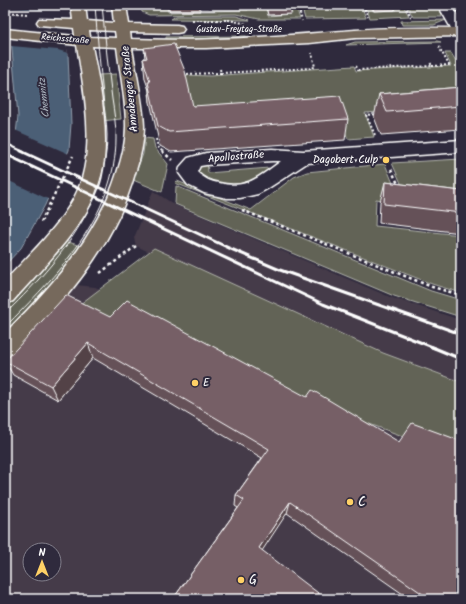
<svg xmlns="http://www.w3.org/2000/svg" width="466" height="604" font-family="Kalam,sans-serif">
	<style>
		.built { fill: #443a49; fill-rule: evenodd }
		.green { fill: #626456; stroke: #b0b2aa }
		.water { fill: #4b5f76; stroke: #939fad }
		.pier { fill: #2f2a3d }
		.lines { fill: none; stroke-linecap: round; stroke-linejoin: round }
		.minor-casing { stroke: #fff; stroke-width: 3 }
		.major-casing { stroke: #fff; stroke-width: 3 }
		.path-far1 { stroke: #fff; stroke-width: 2; stroke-dasharray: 2 2; stroke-linecap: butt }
		.path { stroke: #fff; stroke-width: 2.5; stroke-dasharray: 3 3; stroke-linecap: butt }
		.minor { fill: #2f2a3d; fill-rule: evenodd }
		.major { fill: #76695c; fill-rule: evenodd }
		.tram { stroke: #fff; stroke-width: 1 }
		.rail-far2 { stroke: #fff; stroke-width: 2 }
		.rail-far1 { stroke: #fff; stroke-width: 3 }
		.rail { stroke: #fff; stroke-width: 3.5 }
		.wall { fill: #655158; stroke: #fff }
		.shaded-wall { fill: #534247; stroke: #fff }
		.building { fill: #765e66; stroke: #fff }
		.poi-dot { fill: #ffd166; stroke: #2f2a3d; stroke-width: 1.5 }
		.labels { text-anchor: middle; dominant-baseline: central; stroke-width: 4; stroke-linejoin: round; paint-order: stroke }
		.far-street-label { font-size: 9px; fill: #fff; stroke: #2f2a3d }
		.far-water-label { font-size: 10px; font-style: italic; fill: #aeb7c1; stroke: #2f2a3d }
		.street-label { font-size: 11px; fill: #fff; stroke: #2f2a3d }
		.poi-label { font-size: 11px; fill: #fff; stroke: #2f2a3d; text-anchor: end }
		.near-poi-label { font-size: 13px; fill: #fff; stroke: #2f2a3d; text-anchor: start }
	</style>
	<rect width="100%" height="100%" fill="#2f2a3d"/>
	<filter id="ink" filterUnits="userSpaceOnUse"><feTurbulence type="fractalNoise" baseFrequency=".025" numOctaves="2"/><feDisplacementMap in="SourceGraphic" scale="8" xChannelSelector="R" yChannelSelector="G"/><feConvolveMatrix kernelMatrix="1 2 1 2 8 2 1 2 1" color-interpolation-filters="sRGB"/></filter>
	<g filter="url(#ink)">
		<!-- built -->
		<g class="built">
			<path d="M 153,191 L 175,205 L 390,297 L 461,320 L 461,386 L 379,355 L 136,246 L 134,238 Z"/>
			<path d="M 67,284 L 95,287 L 461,429 L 461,599 L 5,599 L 5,348 ZM 30,550 L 54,550 L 54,574 L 30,574 Z"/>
		</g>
		<!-- green -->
		<g class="green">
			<path d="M 141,5 L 155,5 L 155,9 L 167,8 L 168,12 L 248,10 L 247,5 L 265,5 L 268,16 L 292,14 L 289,5 L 295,5 L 300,19 L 259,19 L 236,14 L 149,15 L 142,12 Z"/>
			<path d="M 301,5 L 361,5 L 366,18 L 305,19 Z"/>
			<path d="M 365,5 L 370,5 L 373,11 L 396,10 L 393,5 L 403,5 L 409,16 L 370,18 Z"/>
			<path d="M 407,5 L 436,5 L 442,14 L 442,17 L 413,17 Z"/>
			<path d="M 176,16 L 236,16 L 250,20 L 171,19 Z"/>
			<path d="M 446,20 L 434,25 L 402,25 L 401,21 Z"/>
			<path d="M 246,36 L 248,37 L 166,40 L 166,37 Z"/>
			<path d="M 437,41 L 441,42 L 346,45 L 355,42 Z"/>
			<path d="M 445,53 L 451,53 L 461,69 L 461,106 L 365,113 L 374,137 L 348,139 L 339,116 L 194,126 L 188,98 L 150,102 L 148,86 L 182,81 L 184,75 L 210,76 L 354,66 L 356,71 L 451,66 Z"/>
			<path d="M 116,74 L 121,119 L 101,121 L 99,75 Z"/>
			<path d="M 145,138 L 153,139 L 155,148 L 168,164 L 162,192 L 133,180 L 143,154 Z"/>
			<path d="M 207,159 L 208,173 L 269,168 L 268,172 L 250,189 L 199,181 L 195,167 Z"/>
			<path d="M 461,159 L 461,198 L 404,190 L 392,163 Z"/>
			<path d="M 385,164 L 397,193 L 396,202 L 376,199 L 375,226 L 461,235 L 461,293 L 432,284 L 175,183 L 177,181 L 251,210 L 294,177 L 307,172 Z"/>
			<path d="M 176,186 L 431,291 L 461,300 L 461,317 L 394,296 L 175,204 Z"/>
			<path d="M 62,240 L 84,247 L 60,277 L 5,335 L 5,306 Z"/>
			<path d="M 154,248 L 383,353 L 461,382 L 461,457 L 114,332 L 71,311 Z"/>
		</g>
		<!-- water -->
		<path class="water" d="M 8,5 L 56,5 L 68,55 L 71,124 L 69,150 L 45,205 L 21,248 L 5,265 L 5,170 L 16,134 L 18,116 Z"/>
		<!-- pier -->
		<g class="pier">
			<path d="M 6,7 L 44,10 L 59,8 L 68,53 L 58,50 L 11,46 Z"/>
			<path d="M 15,130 L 69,154 L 50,200 L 5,179 L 5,166 Z"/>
		</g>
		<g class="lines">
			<!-- minor casing -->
			<g class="minor-casing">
				<g id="minor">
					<path d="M 438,5 L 452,5 L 461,21 L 461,36 L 455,35 Z"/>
					<path d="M 461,140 L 461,152 L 307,163 L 267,189 L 258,194 L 240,198 L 227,198 L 204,193 L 188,185 L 179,173 L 180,167 L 188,158 L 206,153 L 272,149 L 303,151 ZM 272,161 L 281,161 C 260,176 247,190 219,183 C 211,182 203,178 197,172 L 200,166 L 206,165 Z"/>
				</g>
			</g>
			<!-- major casing -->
			<g class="major-casing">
				<path id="major" d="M 71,5 L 85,5 L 87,21 L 114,23 L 112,5 L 126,5 L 129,24 L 177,25 L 182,26 L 184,29 L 182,32 L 177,33 L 130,32 L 131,39 C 206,42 280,36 355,30 C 390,27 426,28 461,28 L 461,36 L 356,38 L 309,43 L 206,48 L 132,48 C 136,72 143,102 144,126 C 144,141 140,159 135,173 C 115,246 64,302 13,355 L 5,358 L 5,333 C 52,286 97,237 117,173 C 122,158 126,141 126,126 C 126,100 120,73 117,47 L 92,46 C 100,88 111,135 101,178 C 91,221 41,269 13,301 L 5,304 L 5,281 C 29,255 57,229 74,198 C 98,153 84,93 77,45 L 5,37 L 5,29 L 75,36 L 74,28 L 39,25 L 37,22 L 39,19 L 73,20 ZM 89,30 L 115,31 L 116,38 L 90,37 Z"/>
			</g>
			<!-- path-far1 -->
			<g class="path-far1">
				<path d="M 298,5 L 302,21"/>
				<path d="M 363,5 L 368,17"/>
				<path d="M 405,5 L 411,17"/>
				<path d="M 5,12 L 28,14"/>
				<path d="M 192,20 L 229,20 L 247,24"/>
				<path d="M 356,66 L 358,70 L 432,66 L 430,62"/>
				<path d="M 432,66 L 449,65 L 439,47"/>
				<path d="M 220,69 L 221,73 L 311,68 L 315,67 L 312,53"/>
				<path d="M 183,74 L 221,73"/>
				<path d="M 375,135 L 366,115 L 377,114"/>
				<path d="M 156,139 L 158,147 L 163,152"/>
			</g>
			<!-- path -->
			<g class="path">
				<path d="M 162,151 L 172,160"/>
				<path d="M 391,169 L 399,186"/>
				<path d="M 242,210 L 432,287 L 461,295"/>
				<path d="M 41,222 L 73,156"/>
				<path d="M 100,273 L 136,246"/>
			</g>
			<!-- minor -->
			<use href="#minor" class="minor"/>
			<!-- major -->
			<use href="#major" class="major"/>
			<!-- tram -->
			<g class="tram">
				<path d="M 5,314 C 54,266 107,208 107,135 C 107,122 104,109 103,96 C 100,66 97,35 95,5"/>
				<path d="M 5,327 C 56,276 116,216 116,138 C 116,125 114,112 112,99 C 108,68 105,36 102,5"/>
			</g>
			<!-- rail-far2 -->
			<path class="rail-far2" d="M 5,143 L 24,152"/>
			<!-- rail-far1 -->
			<g class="rail-far1">
				<path d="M 21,151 L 231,249 L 280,270 L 461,334"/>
				<path d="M 5,154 L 323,304 L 435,348"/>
			</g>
			<!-- rail -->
			<path class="rail" d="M 432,347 L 461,359"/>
		</g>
		<!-- wall -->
		<g class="wall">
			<path d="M 159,5 L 209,5 L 209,7 L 200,7 L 200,11 L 169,11 L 169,8 L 160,8 Z"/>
			<path d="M 266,5 L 291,5 L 291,14 L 268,15 Z"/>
			<path d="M 371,5 L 396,5 L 395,10 L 374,11 Z"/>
			<path d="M 144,48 L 193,106 L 348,119 L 345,140 L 171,152 L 160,146 L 150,102 L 149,90 L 145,79 L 143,59 L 145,59 Z"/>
			<path d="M 461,87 L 461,129 L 381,135 L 374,117 L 379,94 Z"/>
			<path d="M 385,182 L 461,191 L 461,233 L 379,223 L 380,202 Z"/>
			<path d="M 110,317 L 461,599 L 410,599 L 287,513 L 173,599 L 238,508 L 235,506 L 236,495 L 262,458 L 93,358 L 58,400 L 13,375 L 5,361 Z"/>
		</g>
		<!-- shaded-wall -->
		<g class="shaded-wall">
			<path d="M 88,343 L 93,358 L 58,400 L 51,386 Z"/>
			<path d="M 290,502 L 287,513 L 258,557 L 259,548 Z"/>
		</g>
		<!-- building -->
		<g class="building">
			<path d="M 174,44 L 185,71 L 193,106 L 340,96 L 348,119 L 169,132 L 158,126 L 148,82 L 150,82 L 143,59 L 147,58 L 144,48 Z"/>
			<path d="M 461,87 L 461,106 L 387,112 L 379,94 Z"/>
			<path d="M 385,182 L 461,191 L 461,213 L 384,204 Z"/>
			<path d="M 66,295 L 110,317 L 127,300 L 307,397 L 312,390 L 399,442 L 412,423 L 461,441 L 461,599 L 430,599 L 290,502 L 259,548 L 326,599 L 173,599 L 244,500 L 236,495 L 269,449 L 88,343 L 51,386 L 5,361 Z"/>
		</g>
	</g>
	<!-- markers -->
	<g class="poi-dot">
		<circle cx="386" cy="160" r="4"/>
		<circle cx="195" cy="383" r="4"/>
		<circle cx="350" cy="502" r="4"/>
		<circle cx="241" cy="580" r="4"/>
	</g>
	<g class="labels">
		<!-- far-street labels -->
		<g class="far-street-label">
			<text x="239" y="29">Gustav-Freytag-Straße</text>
			<text transform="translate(65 39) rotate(5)">Reichsstraße</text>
		</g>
		<!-- far-water labels -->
		<g class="far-water-label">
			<text transform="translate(44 98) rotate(-96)">Chemnitz</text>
		</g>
		<!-- street labels -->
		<g class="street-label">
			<text transform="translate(130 89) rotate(-96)">Annaberger Straße</text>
			<text transform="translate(236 157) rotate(-5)">Apollostraße</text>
		</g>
		<!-- poi labels -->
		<g class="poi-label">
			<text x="378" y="160">Dagobert Culp</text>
			<text x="203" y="383" text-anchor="start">E</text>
		</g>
		<!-- near-poi labels -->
		<g class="near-poi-label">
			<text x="358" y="502">C</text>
			<text x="249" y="580">G</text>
		</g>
	</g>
	<!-- margin -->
	<rect width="466" height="604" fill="none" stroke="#2f2a3d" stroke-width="20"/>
	<rect x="10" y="10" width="446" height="584" fill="none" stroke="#fff" stroke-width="1.5" filter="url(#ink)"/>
	<!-- north arrow -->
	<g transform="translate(42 562)"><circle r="19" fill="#2f2a3d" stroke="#827f8b"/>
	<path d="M0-3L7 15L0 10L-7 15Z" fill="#ffd166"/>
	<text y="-6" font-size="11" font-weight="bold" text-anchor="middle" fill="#ffffff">N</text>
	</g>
</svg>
